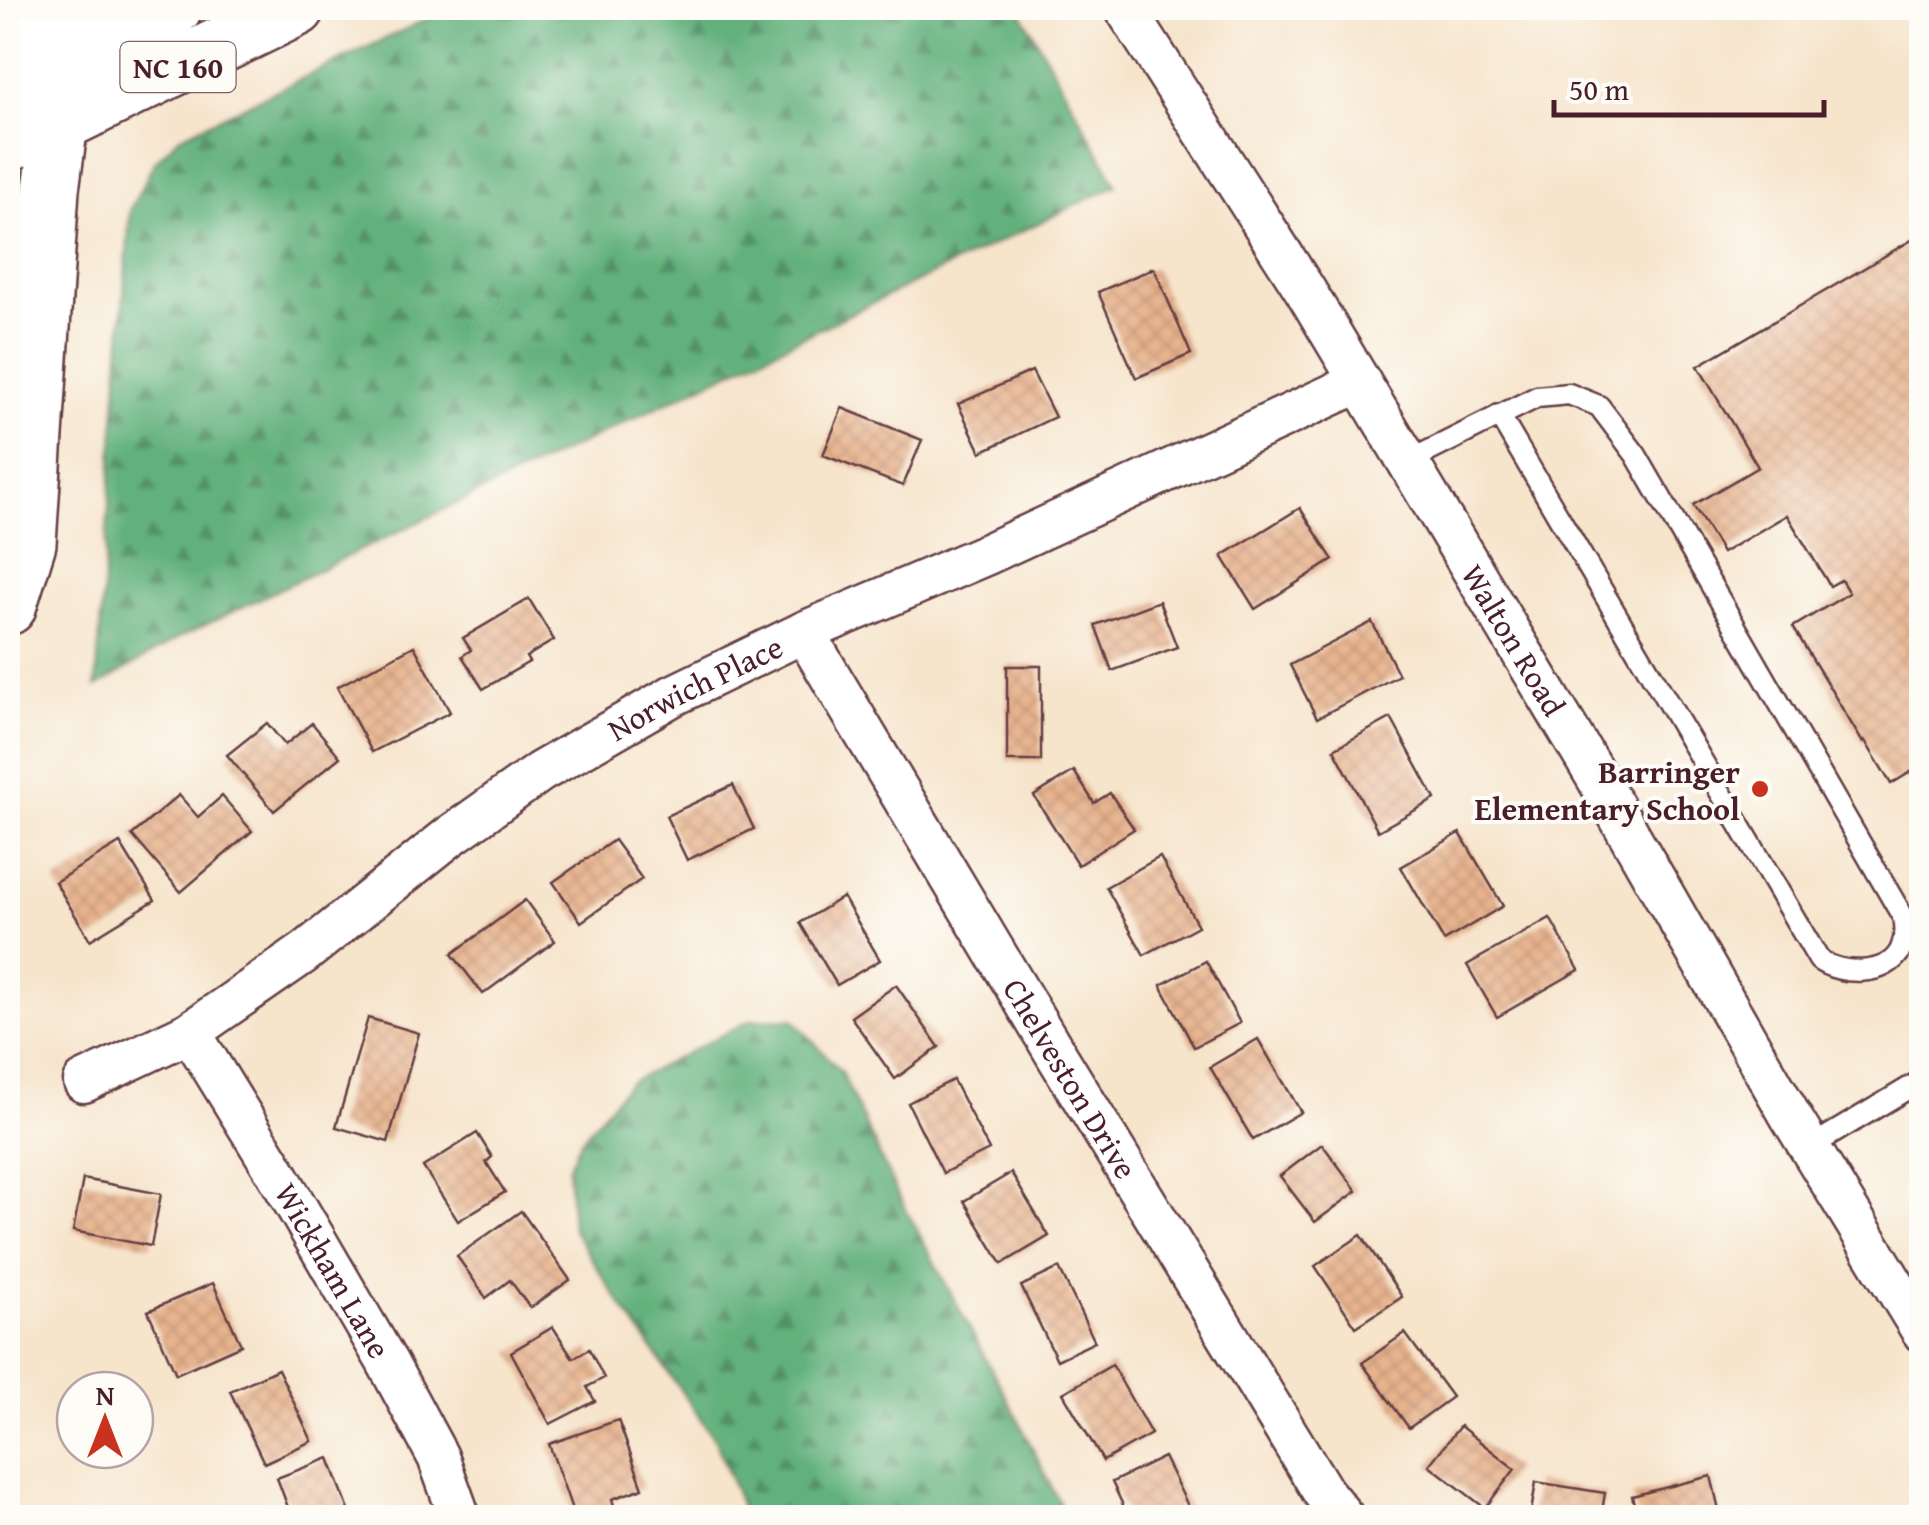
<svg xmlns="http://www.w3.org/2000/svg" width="1929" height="1525" font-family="'Gentium Book Plus',serif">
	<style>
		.forest { fill: url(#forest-firs); stroke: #566854; stroke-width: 2.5 }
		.building { fill: url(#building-cross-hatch) }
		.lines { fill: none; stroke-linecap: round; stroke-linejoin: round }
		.service-casing { stroke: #643d43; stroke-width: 25 }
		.minor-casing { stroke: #643d43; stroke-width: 45 }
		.tertiary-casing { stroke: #643d43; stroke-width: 55 }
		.secondary-casing { stroke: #643d43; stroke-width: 60 }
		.primary-casing { stroke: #643d43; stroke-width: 60 }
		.service { stroke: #fff; stroke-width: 20 }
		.minor { stroke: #fff; stroke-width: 40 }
		.tertiary { stroke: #fff; stroke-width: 50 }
		.secondary { stroke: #fff; stroke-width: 55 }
		.primary { stroke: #fff; stroke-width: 55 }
		.poi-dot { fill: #c8321e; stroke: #fdfcf7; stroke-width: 4 }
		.labels { text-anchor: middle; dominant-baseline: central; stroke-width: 8; stroke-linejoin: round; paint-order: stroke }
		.shield { fill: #fdfcf7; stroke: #806168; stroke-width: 2.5 }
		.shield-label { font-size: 30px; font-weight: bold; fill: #4a1f2b }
		.street-label { font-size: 32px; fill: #4a1f2b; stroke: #fdfcf7 }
		.poi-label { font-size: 32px; font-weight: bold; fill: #4a1f2b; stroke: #fdfcf7; text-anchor: end }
	</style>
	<defs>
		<pattern id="forest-firs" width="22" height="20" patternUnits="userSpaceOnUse" patternTransform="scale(2.5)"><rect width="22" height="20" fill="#62b17c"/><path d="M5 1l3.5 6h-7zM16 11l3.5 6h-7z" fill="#538f66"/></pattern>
		<pattern id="building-cross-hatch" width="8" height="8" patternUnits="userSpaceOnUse" patternTransform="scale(2.5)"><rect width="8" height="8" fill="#e8b48e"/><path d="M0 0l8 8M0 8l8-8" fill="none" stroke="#c89a7b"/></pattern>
	</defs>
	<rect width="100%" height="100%" fill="#fdfcf7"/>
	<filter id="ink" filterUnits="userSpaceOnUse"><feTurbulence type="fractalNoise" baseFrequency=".01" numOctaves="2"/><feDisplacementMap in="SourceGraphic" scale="20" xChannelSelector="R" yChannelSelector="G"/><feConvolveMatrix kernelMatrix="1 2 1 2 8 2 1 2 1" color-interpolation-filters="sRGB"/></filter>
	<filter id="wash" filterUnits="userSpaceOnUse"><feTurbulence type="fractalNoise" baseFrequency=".0048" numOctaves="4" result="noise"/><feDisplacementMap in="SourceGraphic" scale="40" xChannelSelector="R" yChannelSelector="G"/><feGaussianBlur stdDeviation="2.25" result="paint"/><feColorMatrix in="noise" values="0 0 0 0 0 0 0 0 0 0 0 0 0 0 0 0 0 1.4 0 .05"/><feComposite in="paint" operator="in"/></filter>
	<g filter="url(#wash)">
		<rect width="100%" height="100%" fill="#f6e4cb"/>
		<!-- forest -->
		<g class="forest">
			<path d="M 450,8 L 1019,8 L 1117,185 L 178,638 L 96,687 L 130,210 L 154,163 L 179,137 Z"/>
			<path d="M 793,1019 L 841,1072 L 896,1191 L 1018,1419 L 1066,1517 L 745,1517 L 716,1441 L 610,1288 L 572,1228 L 568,1168 L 580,1141 L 629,1083 L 751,1020 Z"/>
		</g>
		<g id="blocks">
			<!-- building -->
			<g class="building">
				<path d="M 1922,234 L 1922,765 L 1891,784 L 1865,741 L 1863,743 L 1793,627 L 1849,593 L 1841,580 L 1830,586 L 1787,515 L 1722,553 L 1693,505 L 1758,467 L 1698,366 Z"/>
				<path d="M 1154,268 L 1191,354 L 1136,378 L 1098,292 Z"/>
				<path d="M 1032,371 L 1055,417 L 981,452 L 958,404 Z"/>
				<path d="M 842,408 L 922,440 L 903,486 L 823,455 Z"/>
				<path d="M 1300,508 L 1333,560 L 1255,609 L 1222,556 Z"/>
				<path d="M 529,599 L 554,640 L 526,657 L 529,662 L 483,689 L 462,656 L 471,650 L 463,638 Z"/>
				<path d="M 1159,601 L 1177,647 L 1112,671 L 1095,625 Z"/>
				<path d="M 1372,622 L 1399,675 L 1317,718 L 1290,665 Z"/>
				<path d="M 414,646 L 450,712 L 372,752 L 337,687 Z"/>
				<rect x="1007" y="666" width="34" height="95"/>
				<path d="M 1391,718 L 1435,799 L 1378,831 L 1334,749 Z"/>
				<path d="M 267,723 L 285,745 L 312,723 L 340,757 L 274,811 L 227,755 Z"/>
				<path d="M 1074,771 L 1094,803 L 1110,793 L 1134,829 L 1078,865 L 1034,796 Z"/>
				<path d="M 733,785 L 754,829 L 687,860 L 666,816 Z"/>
				<path d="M 179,795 L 198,817 L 222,796 L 252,831 L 181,892 L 132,835 Z"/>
				<path d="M 1460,833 L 1503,906 L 1444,941 L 1401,867 Z"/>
				<path d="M 614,840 L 642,879 L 581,922 L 553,882 Z"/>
				<path d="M 120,843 L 155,900 L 90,940 L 55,882 Z"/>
				<path d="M 1160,857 L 1198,926 L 1144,955 L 1106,887 Z"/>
				<path d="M 843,897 L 880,960 L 837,985 L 800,923 Z"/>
				<path d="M 525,900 L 555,941 L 483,994 L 452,954 Z"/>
				<path d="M 1550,918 L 1579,970 L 1497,1017 L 1467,965 Z"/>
				<path d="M 1206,961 L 1240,1023 L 1194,1047 L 1161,985 Z"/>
				<path d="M 896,985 L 939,1047 L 895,1079 L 851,1017 Z"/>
				<path d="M 368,1018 L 419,1033 L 388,1142 L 336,1127 Z"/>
				<path d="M 1258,1039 L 1301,1112 L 1253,1140 L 1210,1067 Z"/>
				<path d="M 953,1080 L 989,1150 L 943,1173 L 908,1103 Z"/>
				<path d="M 477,1133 L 492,1157 L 486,1162 L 505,1192 L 458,1221 L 423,1167 Z"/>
				<path d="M 1322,1144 L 1357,1191 L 1315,1222 L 1280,1176 Z"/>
				<path d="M 1011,1173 L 1049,1236 L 1002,1264 L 964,1201 Z"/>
				<path d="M 83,1179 L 161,1194 L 151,1246 L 73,1231 Z"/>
				<path d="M 521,1211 L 570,1280 L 530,1308 L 510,1280 L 486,1298 L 457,1256 Z"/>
				<path d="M 1361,1235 L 1402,1297 L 1356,1327 L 1315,1266 Z"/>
				<path d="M 1059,1268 L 1095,1342 L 1057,1360 L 1021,1286 Z"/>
				<path d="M 213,1283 L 241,1345 L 176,1374 L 148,1311 Z"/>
				<path d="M 553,1327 L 573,1358 L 589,1349 L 604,1378 L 587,1387 L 595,1401 L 550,1424 L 511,1352 Z"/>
				<path d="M 1405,1333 L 1452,1397 L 1409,1428 L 1362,1363 Z"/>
				<path d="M 1112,1365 L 1151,1434 L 1103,1461 L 1063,1393 Z"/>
				<path d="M 278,1369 L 312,1441 L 264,1463 L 230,1391 Z"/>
				<path d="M 618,1420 L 643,1488 L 612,1499 L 617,1515 L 575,1518 L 549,1444 Z"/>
				<path d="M 1460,1426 L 1515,1469 L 1485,1508 L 1429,1465 Z"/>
				<path d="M 1164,1457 L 1194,1518 L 1129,1518 L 1112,1482 Z"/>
				<path d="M 329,1458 L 352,1518 L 292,1518 L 277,1478 Z"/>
				<path d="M 1711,1476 L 1721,1518 L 1638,1518 L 1632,1496 Z"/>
				<path d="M 1536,1482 L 1605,1493 L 1601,1518 L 1530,1518 Z"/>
			</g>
		</g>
	</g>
	<g filter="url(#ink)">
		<use href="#blocks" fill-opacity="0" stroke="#643d43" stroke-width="2.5"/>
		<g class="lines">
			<!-- service casing -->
			<g class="service-casing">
				<g id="service">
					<path d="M 1407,462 L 1537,397 L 1569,394 L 1599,406 L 1636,455 L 1903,917 C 1905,927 1905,940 1901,949 C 1888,977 1840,975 1819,960 L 1499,415"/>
					<path d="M 1810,1147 L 1922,1080"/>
				</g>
			</g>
			<!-- minor casing -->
			<g class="minor-casing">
				<g id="minor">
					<path id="s1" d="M 1125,8 L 1305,290 L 1597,778 L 1791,1117 L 1922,1331"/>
					<path id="s2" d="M 804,632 L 1057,1056 L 1323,1492 L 1344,1518"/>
					<path id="s3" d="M 190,1032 L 275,1170 L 387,1362 L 438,1457 L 460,1518"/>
					<path id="s4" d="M 84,1082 L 190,1032 L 304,953 L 449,837 L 540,772 L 672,696 L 804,632 L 987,554 L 1360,382"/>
				</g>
			</g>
			<!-- tertiary casing -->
			<g class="tertiary-casing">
				<g id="tertiary">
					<path d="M 70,58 L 77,8"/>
					<path d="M 23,81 L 32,8"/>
				</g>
			</g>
			<!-- secondary casing -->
			<g class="secondary-casing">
				<path id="secondary" d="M 8,607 L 28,543 L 51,189 L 66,80"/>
			</g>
			<!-- primary casing -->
			<g class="primary-casing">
				<g id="primary">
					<path d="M 8,88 L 174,8"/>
					<path d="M 8,143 L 59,124 L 297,8"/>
				</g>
			</g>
			<!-- service -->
			<use href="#service" class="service"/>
			<!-- minor -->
			<use href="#minor" class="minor"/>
			<!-- tertiary -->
			<use href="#tertiary" class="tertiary"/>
			<!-- secondary -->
			<use href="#secondary" class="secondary"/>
			<!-- primary -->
			<use href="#primary" class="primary"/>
		</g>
	</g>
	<!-- markers -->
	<circle class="poi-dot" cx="1760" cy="789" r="10"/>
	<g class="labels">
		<!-- shield labels -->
		<rect class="shield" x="120.5" y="42" width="115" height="50" rx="8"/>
		<g class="shield-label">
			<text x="178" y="67">NC 160</text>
		</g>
		<!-- street labels -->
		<g class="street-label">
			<text stroke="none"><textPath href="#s1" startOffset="742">Walton Road</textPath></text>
			<text stroke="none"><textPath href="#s4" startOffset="730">Norwich Place</textPath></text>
			<text stroke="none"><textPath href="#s2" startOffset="520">Chelveston Drive</textPath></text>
			<text stroke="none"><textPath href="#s3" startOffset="278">Wickham Lane</textPath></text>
		</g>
		<!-- poi labels -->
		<g class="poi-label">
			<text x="1740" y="771">Barringer<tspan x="1740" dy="37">Elementary School</tspan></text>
		</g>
	</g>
	<!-- margin -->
	<rect width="1929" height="1525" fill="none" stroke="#fdfcf7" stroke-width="40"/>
	<!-- north arrow -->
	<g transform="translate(105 1420)"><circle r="48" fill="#fdfcf7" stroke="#b5a4a5" stroke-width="2.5"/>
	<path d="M0-8L18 38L0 25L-18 38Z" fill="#c8321e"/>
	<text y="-15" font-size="28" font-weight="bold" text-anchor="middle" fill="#4a1f2b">N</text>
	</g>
	<!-- scale -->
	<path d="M1554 100v15h270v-15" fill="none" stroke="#4a1f2b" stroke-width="5"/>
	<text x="1569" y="100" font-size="30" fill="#4a1f2b" stroke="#fdfcf7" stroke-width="8" paint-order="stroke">50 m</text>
</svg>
